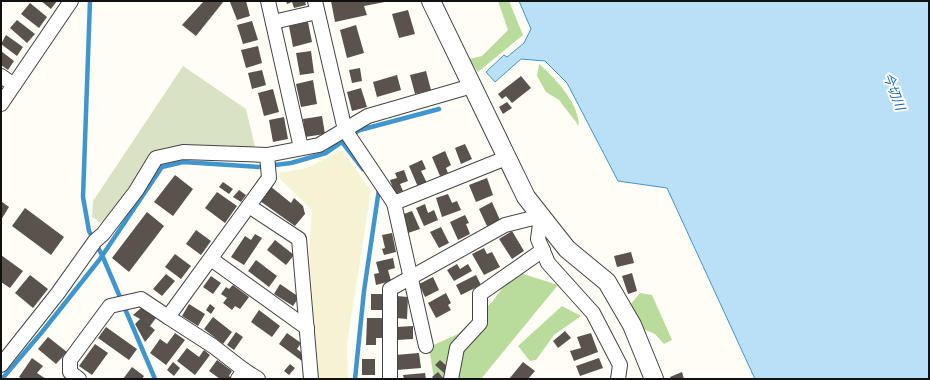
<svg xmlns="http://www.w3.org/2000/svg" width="930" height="380" font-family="Literata,'Noto Sans JP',serif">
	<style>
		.farmland { fill: #f6f3d4 }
		.forest { fill: #b9dc9c }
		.cemetery { fill: #d9e3c4 }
		.water { fill: #b9e0f7; stroke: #3f96cf }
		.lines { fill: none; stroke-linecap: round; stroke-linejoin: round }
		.stream { stroke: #3f96cf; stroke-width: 4.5 }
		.building { fill: #5a524d }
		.minor-casing { stroke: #444; stroke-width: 16 }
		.tertiary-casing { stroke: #444; stroke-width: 20 }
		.minor { stroke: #fff; stroke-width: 14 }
		.tertiary { stroke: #fff; stroke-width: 18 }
		.labels { text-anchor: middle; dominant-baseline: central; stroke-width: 4; stroke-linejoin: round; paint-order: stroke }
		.water-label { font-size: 13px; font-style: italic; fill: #1768a6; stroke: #fff }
	</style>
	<rect width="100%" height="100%" fill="#fffdf5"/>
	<!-- farmland -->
	<path class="farmland" d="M 342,150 L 371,191 L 347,344 L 348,379 L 319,379 L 309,252 L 312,210 L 279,178 L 279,173 L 307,168 Z"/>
	<!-- forest -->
	<g class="forest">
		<path d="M 498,1 L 509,1 L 523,35 L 478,72 L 469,59 L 482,56 L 508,30 Z"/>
		<path d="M 539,64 C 555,78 579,103 579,126 L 559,100 L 546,92 L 537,76 Z"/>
		<path d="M 520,273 L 558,285 L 481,379 L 434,379 L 429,347 L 458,334 L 493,301 L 505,284 Z"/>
		<path d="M 640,293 L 652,295 L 672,340 L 664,344 L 655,334 L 641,328 L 630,305 Z"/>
		<path d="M 562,306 L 581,316 L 554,335 L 536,360 L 530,361 L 518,346 Z"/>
	</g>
	<!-- cemetery -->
	<path class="cemetery" d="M 183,66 L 246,109 L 255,147 L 155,152 L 142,165 L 128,194 L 101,223 L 92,217 L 93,201 Z"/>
	<!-- water -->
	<path class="water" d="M 519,1 L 929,1 L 929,379 L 755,379 L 667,188 L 618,181 L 567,83 L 545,61 L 521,59 L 495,82 L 486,72 L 504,55 L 507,57 L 524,43 L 531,29 Z"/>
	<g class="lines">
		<!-- stream -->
		<g class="stream">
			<path d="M 90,1 L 83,197 L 89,231 L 102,255 L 155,379"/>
			<path d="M 351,135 L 360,130 L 439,109"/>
			<path d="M 2,379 L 42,332 L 100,259 L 162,167 L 183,162 L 258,167 L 291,163 L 326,153 L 342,142 L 363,169"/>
			<path d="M 355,379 L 364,291 L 379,189 L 378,187"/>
		</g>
	</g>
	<!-- building -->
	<g class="building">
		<path d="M 41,1 L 57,1 L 51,9 Z"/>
		<path d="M 204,1 L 224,1 L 196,36 L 182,25 Z"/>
		<path d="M 246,1 L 250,16 L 237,20 L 230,2 Z"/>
		<path d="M 286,1 L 305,1 L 306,5 L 294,8 L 292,2 L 287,4 Z"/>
		<path d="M 331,1 L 385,1 L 385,2 L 364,6 L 367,15 L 335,22 Z"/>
		<path d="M 30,3 L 47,17 L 39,28 L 21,14 Z"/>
		<path d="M 408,10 L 415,34 L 399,38 L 392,14 Z"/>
		<path d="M 17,20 L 35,34 L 27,43 L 10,28 Z"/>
		<path d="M 252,21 L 258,40 L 243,44 L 237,25 Z"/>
		<path d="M 308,22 L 312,42 L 293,47 L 289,26 Z"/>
		<path d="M 356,25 L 364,53 L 347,58 L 340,30 Z"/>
		<path d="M 6,35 L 23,47 L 17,56 L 1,44 Z"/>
		<path d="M 258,46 L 262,63 L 246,68 L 241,50 Z"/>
		<path d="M 1,51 L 14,61 L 8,70 L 1,65 Z"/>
		<path d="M 311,51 L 314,73 L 300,75 L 296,53 Z"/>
		<path d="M 360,68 L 362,81 L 352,83 L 349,70 Z"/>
		<path d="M 262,70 L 266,85 L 252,89 L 248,73 Z"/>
		<path d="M 426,71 L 431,90 L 415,94 L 410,75 Z"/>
		<path d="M 397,75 L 401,90 L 377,97 L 373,82 Z"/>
		<path d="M 521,76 L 531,88 L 512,103 L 506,96 L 502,99 L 498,94 Z"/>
		<path d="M 313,80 L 317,104 L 301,107 L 296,84 Z"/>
		<path d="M 361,88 L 367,107 L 352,111 L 347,92 Z"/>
		<path d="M 273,89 L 279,112 L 264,116 L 258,93 Z"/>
		<path d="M 507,102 L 512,108 L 503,114 L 499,107 Z"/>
		<path d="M 322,116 L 325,134 L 305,137 L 303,119 Z"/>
		<path d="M 284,117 L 288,139 L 273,142 L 269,120 Z"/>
		<path d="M 465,144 L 472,159 L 461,164 L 455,148 Z"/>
		<path d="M 445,151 L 451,165 L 446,168 L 448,173 L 440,176 L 432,157 Z"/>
		<path d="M 422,160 L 426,169 L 421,171 L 427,183 L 418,187 L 409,166 Z"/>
		<path d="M 404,170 L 408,181 L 400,184 L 403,191 L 395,194 L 390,180 L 397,178 L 395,173 Z"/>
		<path d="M 175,175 L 193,189 L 173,216 L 154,202 Z"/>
		<path d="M 487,178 L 493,195 L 476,202 L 469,185 Z"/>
		<path d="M 223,182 L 233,189 L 229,194 L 219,187 Z"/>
		<path d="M 270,186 L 291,203 L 294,198 L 303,206 L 305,214 L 295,226 L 260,201 Z"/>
		<path d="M 239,190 L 246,195 L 241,202 L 233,197 Z"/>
		<path d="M 217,192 L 237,206 L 225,223 L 205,208 Z"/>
		<path d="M 448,194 L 452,203 L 457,201 L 461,210 L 442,217 L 436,198 Z"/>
		<path d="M 1,201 L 9,207 L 1,220 Z"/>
		<path d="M 492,202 L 500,220 L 487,226 L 479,209 Z"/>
		<path d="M 425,204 L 428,213 L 434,210 L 438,220 L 424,226 L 416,208 Z"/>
		<path d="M 25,208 L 64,237 L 51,255 L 12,226 Z"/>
		<path d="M 412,211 L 420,229 L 408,233 L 401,215 Z"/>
		<path d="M 147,212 L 164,226 L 129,272 L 112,258 Z"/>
		<path d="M 465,215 L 469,223 L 466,224 L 470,234 L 458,240 L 450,222 Z"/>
		<path d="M 441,227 L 449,243 L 439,248 L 430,232 Z"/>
		<path d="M 196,230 L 211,241 L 201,255 L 186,244 Z"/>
		<path d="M 512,231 L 524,251 L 512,259 L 499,239 Z"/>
		<path d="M 392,233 L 396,252 L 384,255 L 382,249 L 385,248 L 382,235 Z"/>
		<path d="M 255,234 L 262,238 L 244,265 L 231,257 L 245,236 L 251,240 Z"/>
		<path d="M 275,240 L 294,255 L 286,265 L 267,250 Z"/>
		<path d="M 484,248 L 487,254 L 492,252 L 500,267 L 484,275 L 472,254 Z"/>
		<path d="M 631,252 L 634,263 L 617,267 L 614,256 Z"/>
		<path d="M 175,254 L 191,266 L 181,279 L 165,267 Z"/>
		<path d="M 1,255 L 23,271 L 10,288 L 1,282 Z"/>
		<path d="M 393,258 L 395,268 L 388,270 L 391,281 L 376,285 L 374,274 L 379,273 L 376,262 Z"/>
		<path d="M 256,260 L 277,276 L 269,287 L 248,271 Z"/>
		<path d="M 457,264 L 460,269 L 468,264 L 472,271 L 454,281 L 447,270 Z"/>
		<path d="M 632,273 L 637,291 L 628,294 L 622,276 Z"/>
		<path d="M 166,274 L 175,281 L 162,296 L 153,289 Z"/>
		<path d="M 30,275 L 48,289 L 33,308 L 15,293 Z"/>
		<path d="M 476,275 L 481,285 L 461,295 L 456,285 Z"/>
		<path d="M 211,276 L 221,283 L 213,294 L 203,287 Z"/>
		<path d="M 433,277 L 439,290 L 425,297 L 419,284 Z"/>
		<path d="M 280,284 L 299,297 L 293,306 L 274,294 Z"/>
		<path d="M 233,285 L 249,297 L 240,309 L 235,306 L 232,310 L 223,303 L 227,298 L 221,294 L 226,287 L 229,289 Z"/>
		<path d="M 446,293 L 451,303 L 448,305 L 451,310 L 436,318 L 428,303 Z"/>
		<path d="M 371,294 L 383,294 L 382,310 L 371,310 Z"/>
		<path d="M 397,296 L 408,297 L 407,319 L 396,318 Z"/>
		<path d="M 189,304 L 205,314 L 198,326 L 182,316 Z"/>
		<path d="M 210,304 L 215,308 L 211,314 L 206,310 Z"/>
		<path d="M 141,308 L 156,318 L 150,326 L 155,330 L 145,342 L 135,324 L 140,319 L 133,315 Z"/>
		<path d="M 259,310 L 280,326 L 272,337 L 251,322 Z"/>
		<path d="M 213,317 L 232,332 L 223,344 L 204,329 Z"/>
		<path d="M 367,318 L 383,318 L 382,338 L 376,338 L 376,345 L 366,345 Z"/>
		<path d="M 413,326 L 413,339 L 397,340 L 396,327 Z"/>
		<path d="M 106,327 L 137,349 L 129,360 L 98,338 Z"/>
		<path d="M 565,331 L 571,338 L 558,348 L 553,341 Z"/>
		<path d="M 236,332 L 243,337 L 234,350 L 227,345 Z"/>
		<path d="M 175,333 L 185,340 L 166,365 L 150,353 L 160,339 L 167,344 Z"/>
		<path d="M 287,333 L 301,343 L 297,349 L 306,356 L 302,361 L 279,344 Z"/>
		<path d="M 591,333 L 598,352 L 574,361 L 570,351 L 581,348 L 577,337 Z"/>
		<path d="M 48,337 L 67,352 L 56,364 L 38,349 Z"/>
		<path d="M 95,344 L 108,353 L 92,375 L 79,366 Z"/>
		<path d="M 187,348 L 199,357 L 204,350 L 210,355 L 195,375 L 177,361 Z"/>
		<path d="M 419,353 L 421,368 L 397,370 L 395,355 Z"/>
		<path d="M 32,358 L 43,366 L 37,373 L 46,379 L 22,379 L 19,377 Z"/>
		<path d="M 599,358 L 603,368 L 580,376 L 576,366 Z"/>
		<rect x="362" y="359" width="13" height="16"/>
		<path d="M 217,360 L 232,371 L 229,376 L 232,379 L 220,379 L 209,371 Z"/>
		<path d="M 440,360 L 449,368 L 444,373 L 435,365 Z"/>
		<path d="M 173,362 L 180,368 L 174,376 L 167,370 Z"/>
		<path d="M 523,362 L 535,371 L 528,379 L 509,379 Z"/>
		<path d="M 290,364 L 295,368 L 289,375 L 284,371 Z"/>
		<path d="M 132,367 L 144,376 L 142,379 L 123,379 Z"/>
		<path d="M 438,372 L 444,379 L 434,379 L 432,377 Z"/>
		<path d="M 682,372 L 684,379 L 671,379 L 670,377 Z"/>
		<path d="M 425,373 L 426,379 L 404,379 L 403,375 Z"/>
	</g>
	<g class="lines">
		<!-- minor casing -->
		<g class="minor-casing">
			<g id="minor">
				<path d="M 268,1 L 301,148"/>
				<path d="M 315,1 L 345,130 L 394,203"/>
				<path d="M 273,22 L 317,12"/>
				<path d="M 1,76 L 14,85"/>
				<path d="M 1,104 L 71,1"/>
				<path d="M 249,206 L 299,239 L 311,379"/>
				<path d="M 211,259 L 307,328"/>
				<path d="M 426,346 L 394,203 L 506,158"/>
				<path d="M 1,365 L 58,293 L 95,241 L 103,234 L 136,191 L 156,158 L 183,152 L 267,155 L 319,145 L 368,116 L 472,86"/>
				<path d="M 244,370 L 258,379"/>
				<path d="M 79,379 L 70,372 L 70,360 L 110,306 L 141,299 L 168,317"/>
				<path d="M 238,379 L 244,370 L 213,346 L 168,317 L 269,178 L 267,155"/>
				<path d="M 390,379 L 390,289 L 505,225 L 541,216 L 538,239 L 548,263 L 593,313 L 620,365 L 618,379"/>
				<path d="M 451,379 L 457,348 L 480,323 L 480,294 L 543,250"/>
			</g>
		</g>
		<!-- tertiary casing -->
		<g class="tertiary-casing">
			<path id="tertiary" d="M 431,1 L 526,197 L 567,249 L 607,282 L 632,325 L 654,379"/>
		</g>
		<!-- minor -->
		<use href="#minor" class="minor"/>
		<!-- tertiary -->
		<use href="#tertiary" class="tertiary"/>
	</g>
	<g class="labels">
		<!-- water labels -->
		<g class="water-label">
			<text transform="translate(895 91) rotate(69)">今切川</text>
		</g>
	</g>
	<!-- border -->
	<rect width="930" height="380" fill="none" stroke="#111111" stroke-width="4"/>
</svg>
